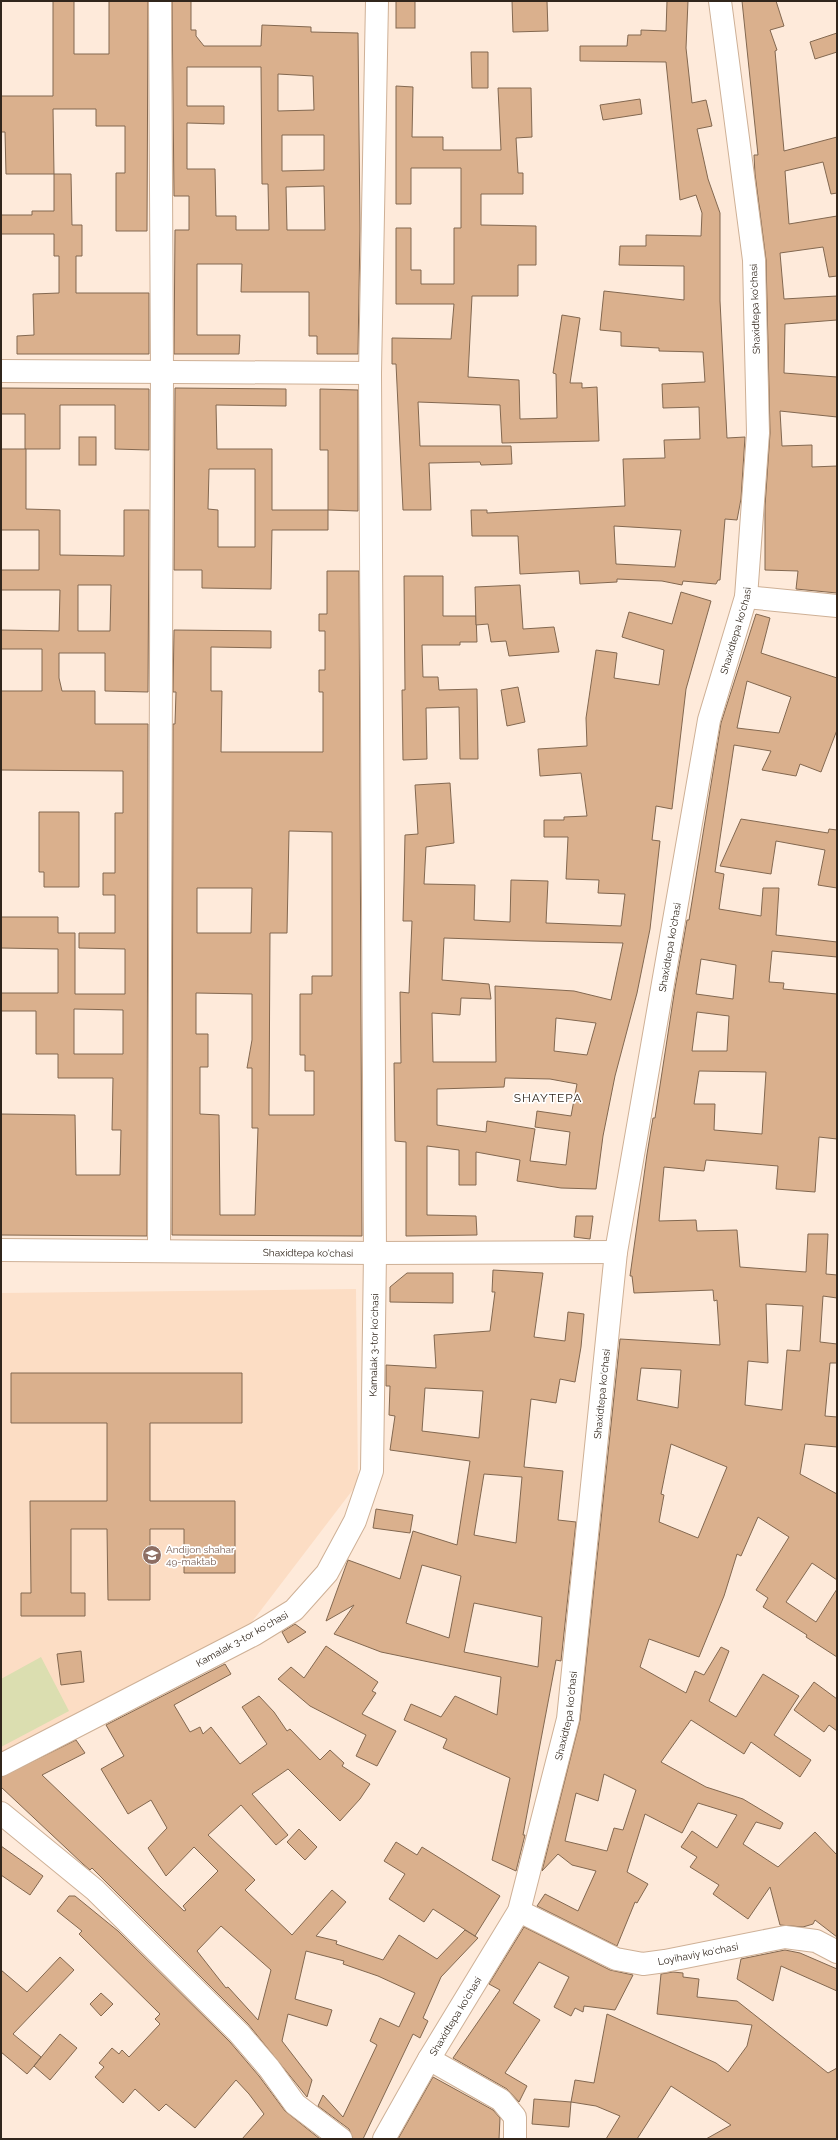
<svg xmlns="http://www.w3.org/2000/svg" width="838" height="2140" font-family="Raleway,sans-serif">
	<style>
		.built { fill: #fcddc4 }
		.green { fill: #dbdeb0 }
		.building { fill: #dab08d; stroke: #836850; fill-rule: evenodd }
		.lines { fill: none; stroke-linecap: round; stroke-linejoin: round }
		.minor-casing { stroke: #ceb096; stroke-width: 24 }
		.minor { stroke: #fff; stroke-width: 22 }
		.labels { text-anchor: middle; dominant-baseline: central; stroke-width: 3.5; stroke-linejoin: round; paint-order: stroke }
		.street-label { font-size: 10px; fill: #31261c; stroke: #fff }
		.education-label { font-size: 10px; fill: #785e54; stroke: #fff; text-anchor: start }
		.quarter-label { font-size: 12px; letter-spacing: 1px; fill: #31261c; stroke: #fff }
	</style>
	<rect width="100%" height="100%" fill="#feeada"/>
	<!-- built -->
	<path class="built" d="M 356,1289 L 358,1483 L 248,1627 L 1,1753 L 1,1293 Z"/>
	<!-- green -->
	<path class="green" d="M 41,1657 L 69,1711 L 1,1747 L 1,1679 Z"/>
	<!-- building -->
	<g class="building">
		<path d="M 53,1 L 74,1 L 74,54 L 109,54 L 109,1 L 148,1 L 147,231 L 116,231 L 116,173 L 125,173 L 125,126 L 96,126 L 96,109 L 53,109 L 54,174 L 6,174 L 5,132 L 1,132 L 1,96 L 53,96 Z"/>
		<path d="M 172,1 L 191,1 L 191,30 L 196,30 L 196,36 L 204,46 L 261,46 L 262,25 L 311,27 L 311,32 L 358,33 L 360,229 L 358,354 L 317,354 L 317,336 L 309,336 L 309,292 L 241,292 L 242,264 L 197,264 L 197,335 L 240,335 L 239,354 L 174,354 L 175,230 L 189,230 L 189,196 L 174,196 ZM 187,67 L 261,67 L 262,184 L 268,184 L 269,230 L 236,230 L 236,216 L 216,216 L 215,169 L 187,169 L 187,123 L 224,124 L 224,106 L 187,106 ZM 278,74 L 313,76 L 314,110 L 278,111 ZM 282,135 L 324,135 L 324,170 L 282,171 ZM 324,186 L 325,230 L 287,230 L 286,187 Z"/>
		<rect x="396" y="1" width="19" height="27"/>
		<path d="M 512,1 L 547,1 L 548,31 L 513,32 Z"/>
		<path d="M 667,1 L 688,1 L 686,48 L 692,103 L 706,100 L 712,126 L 697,129 L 708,179 L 720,213 L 720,301 L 727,438 L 745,437 L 741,499 L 737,520 L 725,519 L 720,580 L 718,580 L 716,584 L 683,581 L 682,585 L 662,581 L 617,579 L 617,582 L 580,584 L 579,571 L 520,574 L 518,536 L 472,536 L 471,510 L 487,510 L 487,513 L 625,506 L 623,459 L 665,458 L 664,440 L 700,439 L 699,407 L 663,408 L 662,384 L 705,382 L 703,352 L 659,351 L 659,348 L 621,346 L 621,332 L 600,330 L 604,291 L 684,300 L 684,266 L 619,265 L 620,246 L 646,246 L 646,235 L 701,236 L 702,213 L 696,195 L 680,200 L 666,62 L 580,61 L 580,46 L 627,46 L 628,35 L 641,35 L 641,30 L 666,31 ZM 614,526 L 681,530 L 675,567 L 616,564 Z"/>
		<path d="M 742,1 L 776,1 L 784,26 L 770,30 L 777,50 L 775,51 L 784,151 L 837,137 L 837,193 L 831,194 L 823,162 L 785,171 L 789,224 L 837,216 L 837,276 L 829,277 L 823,247 L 780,253 L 784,299 L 837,296 L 837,320 L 785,324 L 784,373 L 837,377 L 837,417 L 780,411 L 782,446 L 812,445 L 812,467 L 837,466 L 837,593 L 796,589 L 798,571 L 765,570 L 765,506 L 770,433 L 766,260 L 755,174 L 754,155 L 758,155 Z"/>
		<path d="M 837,33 L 837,52 L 815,59 L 810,42 Z"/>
		<path d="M 471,52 L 488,52 L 488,88 L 472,88 Z"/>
		<path d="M 396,86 L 413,87 L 412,137 L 443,137 L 443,150 L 501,150 L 498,88 L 531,88 L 532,137 L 516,138 L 518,173 L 523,173 L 523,194 L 481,194 L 481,225 L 536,226 L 536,265 L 518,265 L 518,296 L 472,296 L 468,377 L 519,380 L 520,419 L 557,418 L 556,374 L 553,373 L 562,315 L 580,318 L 570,383 L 582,383 L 582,388 L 597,387 L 599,441 L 502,443 L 500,405 L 418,402 L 420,446 L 511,446 L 512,464 L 481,465 L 480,462 L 429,463 L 431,510 L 403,510 L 396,364 L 392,364 L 392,338 L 451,339 L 454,304 L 396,304 L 396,228 L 411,228 L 411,270 L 421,270 L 421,284 L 454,284 L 454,228 L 461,228 L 461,168 L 411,168 L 411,204 L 396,204 Z"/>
		<path d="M 640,99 L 642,114 L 603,120 L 600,105 Z"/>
		<path d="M 54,174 L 71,174 L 72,225 L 82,225 L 82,256 L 76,256 L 76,293 L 149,293 L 149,354 L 17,354 L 17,336 L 34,335 L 33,294 L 59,293 L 59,256 L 54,256 L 54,234 L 1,234 L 1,215 L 32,215 L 32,211 L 54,211 Z"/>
		<path d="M 1,388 L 149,389 L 149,450 L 115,449 L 115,405 L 60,405 L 60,449 L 25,449 L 25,414 L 1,414 Z"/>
		<path d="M 175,388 L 286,389 L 286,406 L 216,405 L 217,449 L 272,449 L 272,510 L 328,510 L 328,530 L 272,530 L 271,589 L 202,588 L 202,570 L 174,570 ZM 209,469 L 255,469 L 255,547 L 218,547 L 218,510 L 208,509 Z"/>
		<path d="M 320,389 L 358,390 L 358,511 L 328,510 L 328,450 L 320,450 Z"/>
		<rect x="79" y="437" width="17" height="28"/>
		<path d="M 1,449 L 26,449 L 26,509 L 60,510 L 60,555 L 124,556 L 124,510 L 149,510 L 148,692 L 105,691 L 105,653 L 59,653 L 59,678 L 62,691 L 95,691 L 95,724 L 148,724 L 147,1236 L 1,1235 L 1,1114 L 75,1115 L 76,1175 L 120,1175 L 121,1130 L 112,1130 L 113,1078 L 58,1078 L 58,1054 L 36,1054 L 36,1011 L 1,1011 L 1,993 L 58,993 L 58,949 L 1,948 L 1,917 L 58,917 L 58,933 L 75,933 L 75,994 L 125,994 L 125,949 L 79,948 L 79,933 L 115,933 L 115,895 L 103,895 L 103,873 L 115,873 L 115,813 L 123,813 L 123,771 L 1,770 L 1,691 L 42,691 L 42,649 L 1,649 L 1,630 L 59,631 L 60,590 L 1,590 L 1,570 L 39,570 L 39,530 L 1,530 ZM 78,585 L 111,585 L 110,631 L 78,631 ZM 74,1009 L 123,1010 L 123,1054 L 74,1054 Z"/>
		<path d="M 327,571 L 359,571 L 362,1236 L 172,1235 L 173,724 L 175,724 L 176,692 L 173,692 L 174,630 L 271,631 L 271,648 L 211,647 L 211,691 L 222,691 L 221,752 L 323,752 L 323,692 L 319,692 L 319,670 L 325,670 L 325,631 L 319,631 L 319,614 L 327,614 ZM 289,831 L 332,832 L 332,976 L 312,976 L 312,994 L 300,994 L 300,1055 L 305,1055 L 305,1071 L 314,1071 L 314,1115 L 269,1115 L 270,933 L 287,933 ZM 197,888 L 252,888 L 251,933 L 197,933 ZM 196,993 L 252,994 L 252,1040 L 247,1068 L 252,1068 L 252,1128 L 258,1128 L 255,1215 L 220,1215 L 219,1115 L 200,1114 L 200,1067 L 208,1067 L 208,1034 L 196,1034 Z"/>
		<path d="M 404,576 L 443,576 L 443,616 L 476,616 L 477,642 L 460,642 L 460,645 L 422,645 L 423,677 L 438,677 L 439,690 L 477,689 L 478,759 L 460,759 L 459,707 L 426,708 L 427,759 L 403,760 L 402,690 L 405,690 Z"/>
		<path d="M 520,585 L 523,629 L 554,627 L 559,652 L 509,656 L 506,641 L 491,642 L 488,624 L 476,625 L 475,587 Z"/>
		<path d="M 681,592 L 711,601 L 686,689 L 672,809 L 656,806 L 652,840 L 660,841 L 650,929 L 637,993 L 615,1076 L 603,1136 L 596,1189 L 561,1188 L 517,1181 L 520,1160 L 476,1152 L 476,1185 L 459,1185 L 459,1150 L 427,1146 L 427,1215 L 476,1216 L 477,1235 L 406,1236 L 406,1142 L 395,1141 L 394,1063 L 401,1063 L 400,992 L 409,993 L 412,921 L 403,921 L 404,883 L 405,835 L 418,834 L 415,785 L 450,783 L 454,843 L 426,847 L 424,884 L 475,885 L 474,920 L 510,922 L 511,880 L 548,881 L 546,923 L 621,926 L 625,894 L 598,893 L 599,880 L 566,879 L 568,837 L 544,837 L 544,820 L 564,820 L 564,817 L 587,816 L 581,773 L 540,776 L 538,749 L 587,746 L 586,718 L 596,650 L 617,653 L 614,678 L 659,685 L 664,650 L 622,637 L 629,612 L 672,624 ZM 444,938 L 531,941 L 623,943 L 611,1000 L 574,991 L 495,986 L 496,1062 L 433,1062 L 432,1013 L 460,1015 L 461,998 L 491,999 L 489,984 L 442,980 ZM 556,1018 L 596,1023 L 587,1055 L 554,1051 ZM 505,1078 L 550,1079 L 577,1084 L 571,1116 L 537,1111 L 535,1127 L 570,1132 L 566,1165 L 530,1161 L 535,1129 L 487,1121 L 486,1132 L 437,1125 L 437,1089 L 504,1087 Z"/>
		<path d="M 756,614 L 770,618 L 761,653 L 837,678 L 837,730 L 821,772 L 800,764 L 796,776 L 762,770 L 771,751 L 734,745 L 715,872 L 724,874 L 719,909 L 761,916 L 763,888 L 779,888 L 776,935 L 837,942 L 837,957 L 772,951 L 769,982 L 784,983 L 783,989 L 837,994 L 837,1139 L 819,1137 L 815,1192 L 776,1189 L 778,1166 L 706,1160 L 704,1171 L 664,1167 L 659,1221 L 696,1220 L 697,1231 L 737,1230 L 740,1267 L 806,1272 L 808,1234 L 828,1234 L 826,1274 L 837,1275 L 837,1298 L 823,1296 L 820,1342 L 837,1344 L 837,1363 L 830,1363 L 825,1416 L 837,1417 L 837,1447 L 805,1444 L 800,1474 L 837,1494 L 837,1580 L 812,1563 L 786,1602 L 816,1622 L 837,1589 L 837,1657 L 806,1637 L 807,1635 L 763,1607 L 768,1598 L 756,1590 L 789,1537 L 758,1517 L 741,1556 L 737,1554 L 724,1596 L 699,1657 L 649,1639 L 640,1667 L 686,1693 L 695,1671 L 704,1675 L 721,1647 L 729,1651 L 709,1701 L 736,1717 L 763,1674 L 799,1696 L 774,1735 L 811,1760 L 800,1777 L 751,1742 L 744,1754 L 691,1720 L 661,1762 L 706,1787 L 743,1799 L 783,1823 L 780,1829 L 756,1822 L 743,1844 L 778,1867 L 815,1832 L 837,1855 L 837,1937 L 815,1920 L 813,1924 L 803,1927 L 780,1925 L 770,1887 L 748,1919 L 713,1894 L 719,1885 L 690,1867 L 697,1857 L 681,1847 L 692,1831 L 717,1848 L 737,1815 L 698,1803 L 682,1833 L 645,1814 L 627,1872 L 648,1884 L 637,1903 L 635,1902 L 617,1946 L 537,1906 L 545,1894 L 578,1911 L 596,1871 L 572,1865 L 558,1854 L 542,1871 L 580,1720 L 620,1339 L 720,1345 L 717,1300 L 714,1301 L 713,1290 L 634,1293 L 632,1276 L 630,1276 L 647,1154 L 653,1118 L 655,1118 L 675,988 L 687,920 L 689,920 L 721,723 ZM 747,681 L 791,697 L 779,733 L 737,728 ZM 701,959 L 736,965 L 733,999 L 696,994 ZM 697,1012 L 729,1016 L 727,1051 L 692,1051 ZM 699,1071 L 766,1072 L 762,1134 L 714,1130 L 715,1104 L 694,1104 ZM 766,1304 L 803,1306 L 800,1351 L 787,1350 L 782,1410 L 745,1405 L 748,1361 L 768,1363 ZM 641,1368 L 681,1370 L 678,1408 L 637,1400 ZM 671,1444 L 727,1467 L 698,1538 L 659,1522 L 664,1495 L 661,1494 ZM 604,1774 L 636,1790 L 623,1830 L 614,1828 L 607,1851 L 565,1841 L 576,1793 L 598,1801 Z"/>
		<path d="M 518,687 L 525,722 L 507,726 L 501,690 Z"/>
		<path d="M 39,812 L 79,812 L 79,887 L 44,887 L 44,872 L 39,872 Z"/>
		<path d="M 741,819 L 828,833 L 829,829 L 837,830 L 837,888 L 818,885 L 825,850 L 776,841 L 771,874 L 720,866 Z"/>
		<path d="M 576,1216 L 593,1216 L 590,1239 L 574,1237 Z"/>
		<path d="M 493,1270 L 543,1273 L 534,1337 L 565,1341 L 568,1312 L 584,1314 L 581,1347 L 575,1382 L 560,1379 L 556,1403 L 531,1399 L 524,1467 L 563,1471 L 558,1520 L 576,1522 L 561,1661 L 556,1660 L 523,1835 L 525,1835 L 516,1871 L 492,1860 L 510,1778 L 443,1748 L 447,1739 L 404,1720 L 411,1704 L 441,1717 L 455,1696 L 497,1715 L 501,1677 L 381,1652 L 334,1634 L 354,1605 L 326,1621 L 348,1560 L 400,1579 L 413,1531 L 457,1545 L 470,1461 L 390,1450 L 395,1416 L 389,1415 L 390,1386 L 386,1386 L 386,1365 L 436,1368 L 434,1335 L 490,1331 L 495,1292 L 492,1292 ZM 425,1388 L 483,1391 L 479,1438 L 422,1431 ZM 484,1474 L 522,1477 L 516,1543 L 474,1535 ZM 422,1565 L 461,1576 L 449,1638 L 406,1623 ZM 474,1603 L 542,1617 L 538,1667 L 464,1652 Z"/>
		<path d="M 407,1273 L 453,1273 L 453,1303 L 390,1302 L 390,1287 Z"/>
		<path d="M 11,1373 L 242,1373 L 242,1423 L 150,1423 L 150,1501 L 235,1501 L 235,1573 L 184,1573 L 184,1529 L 150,1529 L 150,1600 L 108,1600 L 107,1529 L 71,1529 L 71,1593 L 85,1593 L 85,1616 L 21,1616 L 21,1593 L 31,1593 L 30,1501 L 107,1501 L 107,1423 L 11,1423 Z"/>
		<path d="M 376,1509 L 413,1515 L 410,1533 L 373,1528 Z"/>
		<path d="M 295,1624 L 306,1632 L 288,1643 L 282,1632 Z"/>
		<path d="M 326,1646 L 378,1682 L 372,1691 L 376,1693 L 362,1714 L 396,1731 L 377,1766 L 356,1756 L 366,1735 L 310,1706 L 278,1679 L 291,1667 L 304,1678 Z"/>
		<path d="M 81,1651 L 84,1682 L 61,1685 L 57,1654 Z"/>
		<path d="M 225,1664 L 231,1674 L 174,1705 L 190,1732 L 200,1727 L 203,1734 L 211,1727 L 240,1764 L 267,1744 L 242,1707 L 259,1696 L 274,1712 L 287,1731 L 290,1729 L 320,1760 L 330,1750 L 344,1763 L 342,1766 L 370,1784 L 360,1799 L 340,1821 L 288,1769 L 252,1794 L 288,1835 L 276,1845 L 241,1805 L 208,1835 L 255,1880 L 245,1890 L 292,1935 L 332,1890 L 346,1902 L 316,1936 L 337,1941 L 336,1944 L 383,1960 L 399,1935 L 437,1959 L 465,1930 L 478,1938 L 441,1977 L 423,2018 L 428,2021 L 420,2038 L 413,2034 L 363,2139 L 353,2139 L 349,2129 L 318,2106 L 323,2095 L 343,2117 L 377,2045 L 370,2041 L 380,2018 L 399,2027 L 415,1993 L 378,1976 L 343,1964 L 344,1961 L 306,1951 L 295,1999 L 332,2010 L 327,2026 L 288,2014 L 282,2041 L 312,2080 L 307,2097 L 248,2024 L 92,1868 L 90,1870 L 83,1864 L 1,1787 L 1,1777 L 76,1740 L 85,1753 L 42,1775 L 184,1911 L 186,1910 L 183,1906 L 218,1871 L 194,1847 L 166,1876 L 148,1848 L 167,1828 L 151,1800 L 128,1814 L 101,1769 L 124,1756 L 106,1725 ZM 221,1926 L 271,1970 L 258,2020 L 228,1987 L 226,1988 L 197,1951 Z"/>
		<path d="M 814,1682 L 837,1699 L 837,1731 L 829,1725 L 824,1732 L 794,1710 Z"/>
		<path d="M 299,1829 L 317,1847 L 305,1860 L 287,1842 Z"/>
		<path d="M 396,1842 L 417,1855 L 422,1847 L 500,1896 L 475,1936 L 433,1909 L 424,1922 L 389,1899 L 405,1874 L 384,1861 Z"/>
		<path d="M 1,1846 L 43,1876 L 30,1895 L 1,1875 Z"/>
		<path d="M 69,1896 L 75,1896 L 118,1931 L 230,2042 L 259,2076 L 285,2111 L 320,2139 L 242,2139 L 264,2114 L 249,2094 L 236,2080 L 195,2128 L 166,2104 L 159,2111 L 135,2089 L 123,2103 L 95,2077 L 104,2067 L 99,2063 L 112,2048 L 119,2054 L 122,2050 L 129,2057 L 160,2024 L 155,2019 L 160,2014 L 79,1934 L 82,1931 L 57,1911 Z"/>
		<path d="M 524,1927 L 610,1970 L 633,1975 L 615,2010 L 584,2006 L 583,2012 L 575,2008 L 571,2016 L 554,2007 L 569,1977 L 539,1962 L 513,2003 L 540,2020 L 505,2073 L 527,2086 L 519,2102 L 507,2089 L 453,2058 L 500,1990 L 489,1984 Z"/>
		<path d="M 785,1950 L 800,1953 L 837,1969 L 837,1991 L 781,1966 L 773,2001 L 737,1979 L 741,1959 Z"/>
		<path d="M 60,1957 L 74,1970 L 13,2034 L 41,2057 L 34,2066 L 60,2034 L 77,2048 L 50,2080 L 34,2066 L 27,2074 L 1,2052 L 1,1970 L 27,1992 Z"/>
		<path d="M 673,1972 L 683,1973 L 683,1977 L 699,1979 L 697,1997 L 737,2001 L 828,2073 L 837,2068 L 837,2139 L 706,2139 L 731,2125 L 671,2086 L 637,2139 L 606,2139 L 620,2116 L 596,2106 L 571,2102 L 575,2080 L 594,2083 L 607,2014 L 716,2063 L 728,2072 L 747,2046 L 752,2025 L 657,2014 L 661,1974 Z"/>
		<path d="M 101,1993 L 113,2004 L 101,2016 L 90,2004 Z"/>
		<path d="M 433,2077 L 493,2110 L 500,2118 L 499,2139 L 398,2139 Z"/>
		<path d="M 534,2099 L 571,2102 L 569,2127 L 532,2124 Z"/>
	</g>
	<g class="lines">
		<!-- minor casing -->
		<g class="minor-casing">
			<g id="minor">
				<path d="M 1,371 L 370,373"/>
				<path d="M 746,597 L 837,606"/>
				<path id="s1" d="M 1,1250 L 375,1253 L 616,1252"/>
				<path d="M 159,1251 L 162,372 L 160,1"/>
				<path d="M 1,1765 L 255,1634 L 294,1610 L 327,1573 L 355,1521 L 372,1471 L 375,1253 L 370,373 L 377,1"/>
				<path d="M 1,1813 L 95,1890 L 239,2033 L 269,2068 L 295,2104 L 341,2139"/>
				<path d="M 519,1911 L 616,1959 L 643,1964 L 665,1961 L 785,1937 L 816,1941 L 837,1952"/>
				<path d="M 429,2059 L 501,2100 L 515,2117 L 515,2139"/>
				<path id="s2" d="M 384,2139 L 429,2059 L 519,1911 L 568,1719 L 616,1252 L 709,720 L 746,597 L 758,433 L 754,260 L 720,1"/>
			</g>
		</g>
		<!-- minor -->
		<use href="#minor" class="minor"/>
	</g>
	<!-- icons -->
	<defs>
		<g id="school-disc" transform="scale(1)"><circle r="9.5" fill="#8d6e63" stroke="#fff"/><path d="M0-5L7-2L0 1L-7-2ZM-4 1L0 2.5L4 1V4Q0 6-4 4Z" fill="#fff"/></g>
	</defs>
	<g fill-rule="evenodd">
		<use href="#school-disc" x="152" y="1555"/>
	</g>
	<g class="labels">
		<!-- street labels -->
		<g class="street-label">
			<text transform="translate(755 309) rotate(-92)">Shaxidtepa ko'chasi</text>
			<text stroke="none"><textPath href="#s2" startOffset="1566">Shaxidtepa ko'chasi</textPath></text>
			<text stroke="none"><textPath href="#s2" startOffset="1242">Shaxidtepa ko'chasi</textPath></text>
			<text stroke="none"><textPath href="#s1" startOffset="307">Shaxidtepa ko'chasi</textPath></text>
			<text transform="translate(374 1345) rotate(-89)">Kamalak 3-tor koʻchasi</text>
			<text stroke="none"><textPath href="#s2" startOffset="790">Shaxidtepa ko'chasi</textPath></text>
			<text transform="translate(242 1639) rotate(-29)">Kamalak 3-tor koʻchasi</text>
			<text stroke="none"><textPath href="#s2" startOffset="466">Shaxidtepa ko'chasi</textPath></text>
			<text transform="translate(698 1954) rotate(-11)">Loyihaviy koʻchasi</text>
			<text stroke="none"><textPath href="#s2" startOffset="142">Shaxidtepa ko'chasi</textPath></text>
		</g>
		<!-- education labels -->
		<g class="education-label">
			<text x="166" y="1549">Andijon shahar<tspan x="166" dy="12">49-maktab</tspan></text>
		</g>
		<!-- quarter labels -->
		<g class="quarter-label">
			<text x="548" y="1098">SHAYTEPA</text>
		</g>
	</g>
	<!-- border -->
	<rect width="838" height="2140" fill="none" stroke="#31261c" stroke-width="4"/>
</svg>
